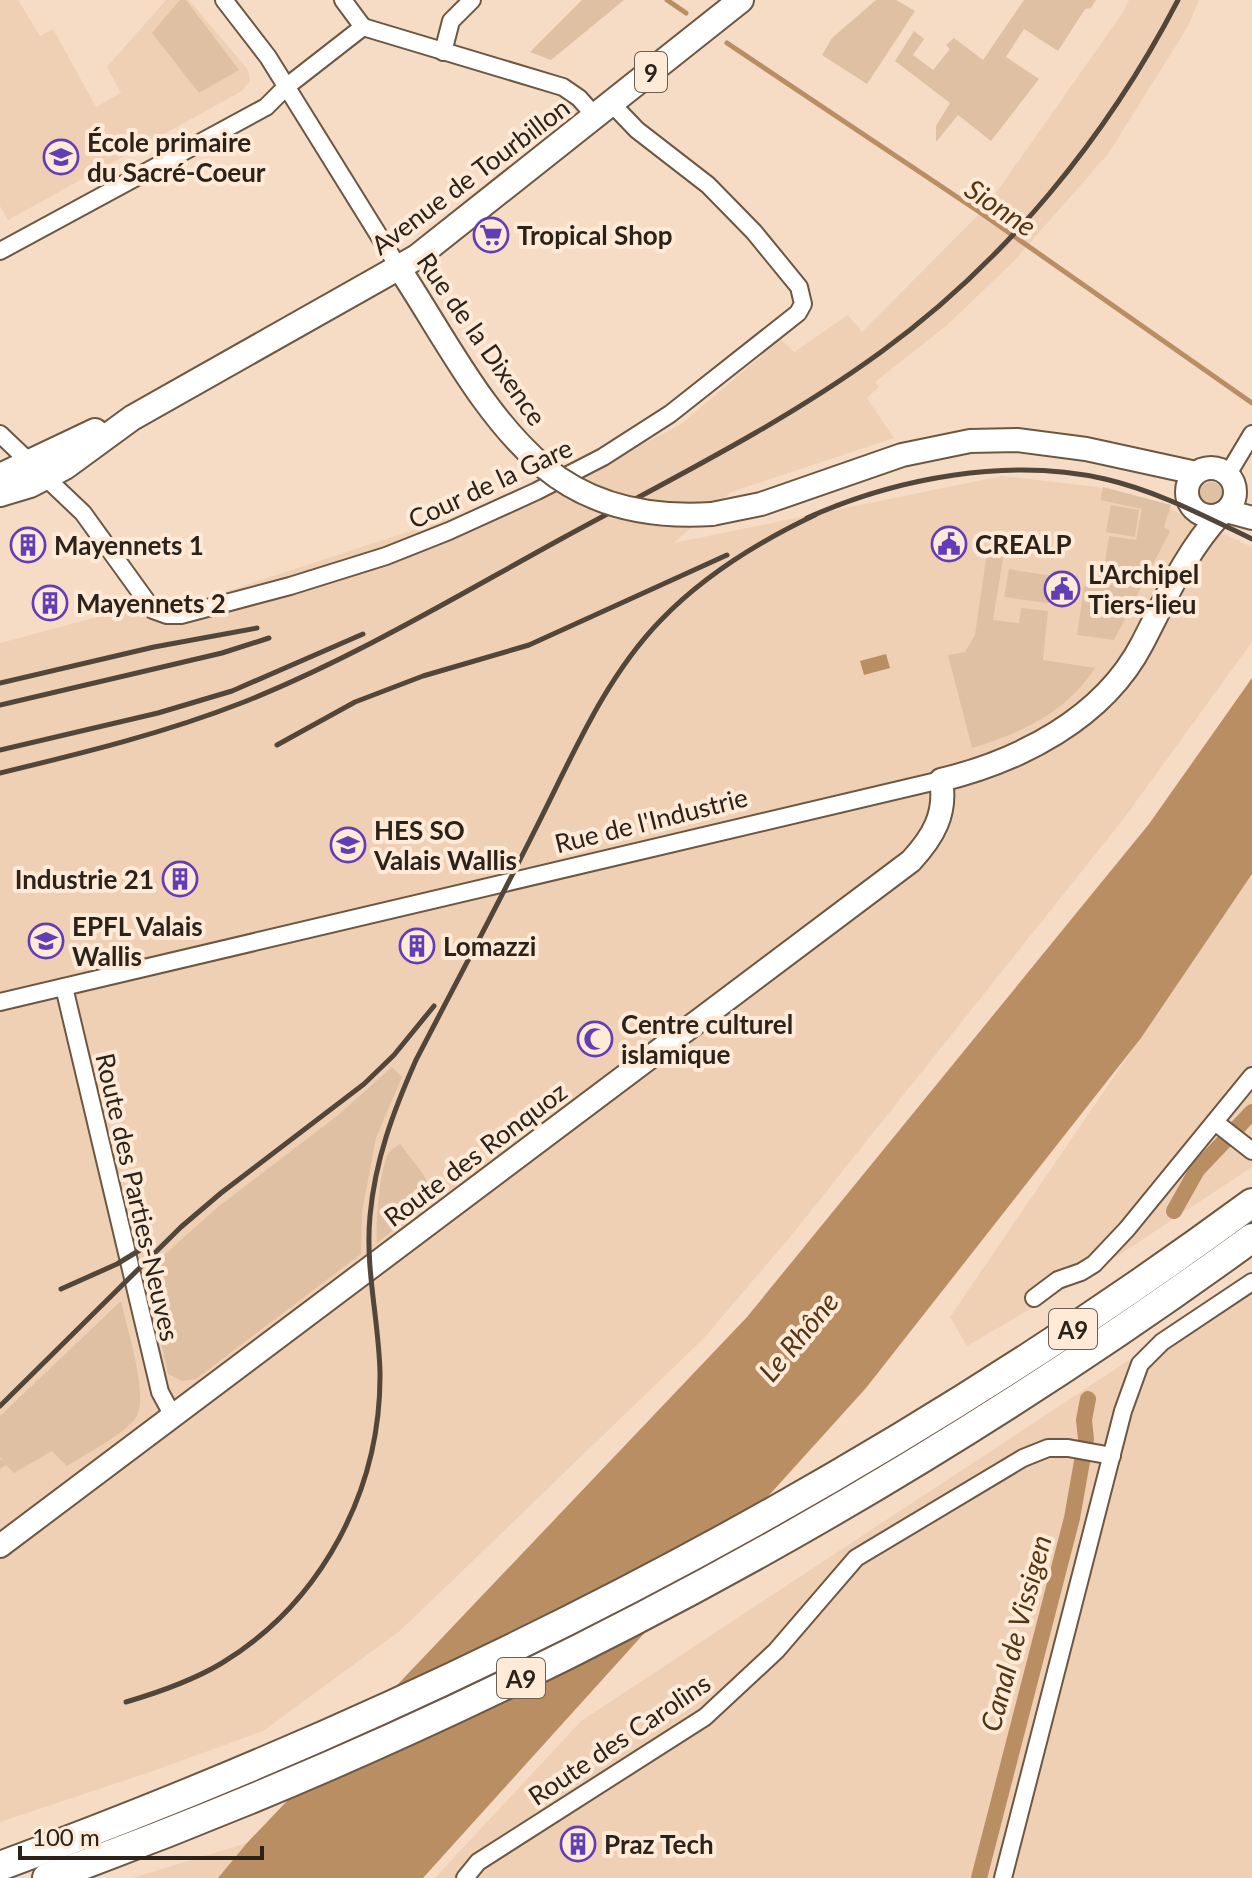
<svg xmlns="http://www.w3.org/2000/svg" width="1252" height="1878" font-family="Lato,sans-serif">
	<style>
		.built { fill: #efd0b4 }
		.green { fill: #dfc0a2 }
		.water { fill: #ba8e63 }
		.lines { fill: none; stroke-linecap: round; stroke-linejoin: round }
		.stream { stroke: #ba8e63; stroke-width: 5 }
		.canal { stroke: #ba8e63; stroke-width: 16 }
		.street-casing { stroke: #6c5742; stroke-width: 20 }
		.secondary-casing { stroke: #6c5742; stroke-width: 26 }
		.primary-casing { stroke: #6c5742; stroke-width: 28 }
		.highway-casing { stroke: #6c5742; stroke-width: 32 }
		.street { stroke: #fff; stroke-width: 16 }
		.secondary { stroke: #fff; stroke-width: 22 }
		.primary { stroke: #fff; stroke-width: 24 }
		.highway { stroke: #fff; stroke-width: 28 }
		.rail { stroke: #52463b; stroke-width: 5 }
		.secondary-bridge-casing { stroke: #6c5742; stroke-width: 26; stroke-linecap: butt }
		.secondary-bridge { stroke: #fff; stroke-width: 22 }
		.labels { text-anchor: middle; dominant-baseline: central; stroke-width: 8; stroke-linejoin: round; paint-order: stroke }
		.shield { fill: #ffead8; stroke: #6b5e53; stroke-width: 2 }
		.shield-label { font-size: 24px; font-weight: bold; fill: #2b221a }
		.poi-label { font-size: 26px; font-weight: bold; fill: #2b221a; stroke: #ffead8; text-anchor: start }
		.street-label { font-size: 26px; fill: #2b221a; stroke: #ffead8 }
		.water-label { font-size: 28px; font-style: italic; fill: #543513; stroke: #ffead8 }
	</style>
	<rect width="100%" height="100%" fill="#f6dcc5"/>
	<!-- built -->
	<g class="built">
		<path d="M 0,0 L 18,0 L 40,36 L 53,29 L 96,107 L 121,93 L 107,67 L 166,0 L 189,0 L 248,70 L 250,81 L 242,91 L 8,220 L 0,206 Z"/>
		<path d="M 1129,0 L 1199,0 L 1187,28 L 1108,154 L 1014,261 L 946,326 L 875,382 L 879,387 L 867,398 L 894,438 L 731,492 L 674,543 L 1002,476 L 1097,487 L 1166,507 L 1252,547 L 1252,642 L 1122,821 L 790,1237 L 704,1338 L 401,1630 L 263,1731 L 156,1770 L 0,1822 L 0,643 L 157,601 L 206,598 L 469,512 L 597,467 L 680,425 L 781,339 L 794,352 L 848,315 L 862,332 L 986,207 L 1124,11 Z"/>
		<path d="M 1252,874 L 1252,1167 L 1089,1275 L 967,1346 L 950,1317 Z"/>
		<path d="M 1252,1279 L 1252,1878 L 435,1878 L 581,1721 Z"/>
		<path d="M 247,1843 L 218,1878 L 132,1878 Z"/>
	</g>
	<!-- green -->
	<g class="green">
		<path d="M 180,0 L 186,0 L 239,70 L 199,93 L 152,33 Z"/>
		<path d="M 582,0 L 624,0 L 551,60 L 530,52 Z"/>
		<path d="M 876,0 L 896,0 L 915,11 L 867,84 L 822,55 L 832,38 Z"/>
		<path d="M 1024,0 L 1096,0 L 1091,8 L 1085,9 L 1058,51 L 1024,29 L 1006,57 L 1039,79 L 991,141 L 958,115 L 936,142 L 936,126 L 950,103 L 895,61 L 914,31 L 924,39 L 913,55 L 933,70 L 950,49 L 946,45 L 954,38 L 983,60 Z"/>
		<circle cx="1211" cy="493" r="11"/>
		<path d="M 1103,487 L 1171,505 L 1164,527 L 1170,531 L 1114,640 L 1077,635 L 1084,586 L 1101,588 L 1109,536 L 1136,540 L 1142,509 L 1101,500 Z"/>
		<path d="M 1111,505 L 1139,510 L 1135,537 L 1106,532 Z"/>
		<path d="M 988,545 L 1005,547 L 993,620 L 1019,623 L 1021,608 L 1048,611 L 1043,660 L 1095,668 C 1066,713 1021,733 972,748 L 948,655 L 965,652 L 975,635 Z"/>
		<path d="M 1009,569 L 1052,576 L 1048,603 L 1004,597 Z"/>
		<path d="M 392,1067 L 402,1077 L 376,1138 L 362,1212 L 361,1254 L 196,1379 L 182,1381 L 168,1374 L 145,1272 L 219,1206 L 337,1116 Z"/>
		<path d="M 400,1144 L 423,1174 L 435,1197 L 377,1243 C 375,1226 380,1166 389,1152 C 390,1151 398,1145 400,1144 Z"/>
		<path d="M 121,1301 C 126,1326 149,1395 137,1416 C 126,1434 85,1454 67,1466 L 52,1451 L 14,1473 L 6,1465 L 0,1469 L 0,1459 L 3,1461 L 0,1457 L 0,1416 Z"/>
	</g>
	<!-- water -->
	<g class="water">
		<path d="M 886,654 L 890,668 L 864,675 L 860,661 Z"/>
		<path d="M 1252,678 L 1252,874 L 1141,1038 L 866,1388 L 423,1878 L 218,1878 L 247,1843 L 747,1317 L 1149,824 Z"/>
	</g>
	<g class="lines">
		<!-- stream -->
		<g class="stream">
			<path d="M 667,0 L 686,13"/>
			<path d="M 727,43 L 978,211 L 1252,403"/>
		</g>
		<!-- canal -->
		<g class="canal">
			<path d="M 1174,1211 L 1197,1170 L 1252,1112"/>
			<path d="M 979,1878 L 1072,1518 L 1086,1439 L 1084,1420 L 1088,1399"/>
		</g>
		<!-- street casing -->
		<g class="street-casing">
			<g id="street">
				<path d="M 224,0 L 268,57 L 399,268"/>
				<path d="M 343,0 L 363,27"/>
				<path d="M 443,52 L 451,21 L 472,0"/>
				<path d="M 0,251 L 266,107 L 286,87 L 363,27 L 563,87 L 579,98 L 595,116"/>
				<path d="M 0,434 L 83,513 L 153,610 L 167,615 L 181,615 L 290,586 L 386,556 L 449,531 L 537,491 L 603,457 L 670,414 L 798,313 L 803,304 L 799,287 L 754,232 L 708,185 L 637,130 L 612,104"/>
				<path d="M 1228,474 L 1252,434"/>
				<path d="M 64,987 L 160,1392 L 173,1416"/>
				<path d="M 0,1002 L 941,780"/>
				<path d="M 1215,1122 L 1252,1151"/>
				<path d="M 1034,1298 L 1058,1280 L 1081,1272 L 1094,1264 L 1127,1229 L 1252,1076"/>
				<path d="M 465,1878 L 478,1862 L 705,1717 L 776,1651 L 856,1558 L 1023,1458 L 1048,1448 L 1068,1448 L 1112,1456"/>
				<path d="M 1003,1878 L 1123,1411 L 1140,1364 L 1162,1342 L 1252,1282"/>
			</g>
		</g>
		<!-- secondary casing -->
		<g class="secondary-casing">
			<g id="secondary">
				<path d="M 399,268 C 444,336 482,414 544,467"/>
				<circle cx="1211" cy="492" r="24"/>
				<path d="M 1226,511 L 1252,518"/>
				<path d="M 712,514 L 761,504 L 902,455 L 970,441 L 1017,440 L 1086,449 L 1196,473"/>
				<path d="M 0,1546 L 911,861 C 933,837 947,814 941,780 C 1019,761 1103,719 1142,644 C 1165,600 1186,551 1221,514"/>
			</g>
		</g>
		<!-- primary casing -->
		<g class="primary-casing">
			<g id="primary">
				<path d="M 0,476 L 95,431"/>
				<path d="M 0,494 L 30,485 L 65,467 L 132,418 L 417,257 L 741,0"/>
			</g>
		</g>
		<!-- highway casing -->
		<g class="highway-casing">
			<g id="highway">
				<path d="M 0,1866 C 445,1702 869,1485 1252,1203"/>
				<path d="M 47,1878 C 477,1722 881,1508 1252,1238"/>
			</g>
		</g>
		<!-- street -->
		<use href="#street" class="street"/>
		<!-- secondary -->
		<use href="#secondary" class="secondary"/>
		<!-- primary -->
		<use href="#primary" class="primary"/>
		<!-- highway -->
		<use href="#highway" class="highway"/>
		<!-- rail -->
		<g class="rail">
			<path d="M 807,518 C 896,478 1008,457 1105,479 C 1157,491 1204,516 1252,539"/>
			<path d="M 0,683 L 154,647 L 257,628"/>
			<path d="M 0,705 L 222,653 L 269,638"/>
			<path d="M 277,745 L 355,702 L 423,676 L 529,645 L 727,555"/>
			<path d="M 0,750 L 158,713 L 232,691 L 363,634"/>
			<path d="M 0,773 C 83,753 165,733 244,702 C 354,658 457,596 561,539 C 669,480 781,425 881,352 C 1006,261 1107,137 1178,0"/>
			<path d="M 61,1289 L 117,1264 L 153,1242"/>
			<path d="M 0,1406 L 181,1227 L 221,1193 L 364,1084 L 394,1055 L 434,1006"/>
			<path d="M 126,1702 C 160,1692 192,1681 222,1663 C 322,1602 381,1490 380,1373 C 379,1321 365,1269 370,1216 C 375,1160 393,1112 416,1060 C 456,983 497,906 536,828 C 572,757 604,679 660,621 C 704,575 758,542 815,515"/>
		</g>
		<!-- secondary-bridge casing -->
		<g class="secondary-bridge-casing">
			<path id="secondary-bridge" d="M 544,467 C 592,507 651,518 712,514"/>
		</g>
		<!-- secondary-bridge -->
		<use href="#secondary-bridge" class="secondary-bridge"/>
	</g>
	<!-- icons -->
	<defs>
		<g id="school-ring" transform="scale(1.8)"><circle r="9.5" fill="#ffead8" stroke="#613eb6" stroke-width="1.5"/><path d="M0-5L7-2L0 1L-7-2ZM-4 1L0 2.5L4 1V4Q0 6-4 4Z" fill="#613eb6"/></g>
		<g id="supermarket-ring" transform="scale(1.8)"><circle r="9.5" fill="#ffead8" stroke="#613eb6" stroke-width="1.5"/><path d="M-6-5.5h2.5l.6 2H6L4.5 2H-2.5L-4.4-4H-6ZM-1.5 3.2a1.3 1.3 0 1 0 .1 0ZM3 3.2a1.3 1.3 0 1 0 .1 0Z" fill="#613eb6"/></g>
		<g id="civic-ring" transform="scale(1.8)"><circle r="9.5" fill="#ffead8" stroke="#613eb6" stroke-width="1.5"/><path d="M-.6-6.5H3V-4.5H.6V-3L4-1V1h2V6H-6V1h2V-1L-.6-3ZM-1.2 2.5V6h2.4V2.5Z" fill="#613eb6"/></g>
		<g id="building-ring" transform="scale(1.8)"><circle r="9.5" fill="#ffead8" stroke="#613eb6" stroke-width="1.5"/><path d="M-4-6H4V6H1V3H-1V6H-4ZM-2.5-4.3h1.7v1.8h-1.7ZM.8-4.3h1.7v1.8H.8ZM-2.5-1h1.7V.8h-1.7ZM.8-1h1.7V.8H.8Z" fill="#613eb6"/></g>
		<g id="university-ring" transform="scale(1.8)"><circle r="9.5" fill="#ffead8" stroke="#613eb6" stroke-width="1.5"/><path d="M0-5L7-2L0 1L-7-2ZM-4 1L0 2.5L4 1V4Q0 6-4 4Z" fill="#613eb6"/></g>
		<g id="mosque-ring" transform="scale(1.8)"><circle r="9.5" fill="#ffead8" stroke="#613eb6" stroke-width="1.5"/><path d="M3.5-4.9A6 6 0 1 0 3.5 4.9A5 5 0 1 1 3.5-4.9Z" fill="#613eb6"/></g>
	</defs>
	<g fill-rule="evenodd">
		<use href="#school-ring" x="61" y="157"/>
		<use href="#supermarket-ring" x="491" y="235"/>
		<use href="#civic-ring" x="949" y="544"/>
		<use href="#building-ring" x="28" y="545"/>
		<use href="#civic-ring" x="1062" y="589"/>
		<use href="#building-ring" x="50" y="603"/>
		<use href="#university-ring" x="348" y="845"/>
		<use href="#building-ring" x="180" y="879"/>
		<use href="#university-ring" x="46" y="941"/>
		<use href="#building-ring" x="417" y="946"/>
		<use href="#mosque-ring" x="595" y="1039"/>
		<use href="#building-ring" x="578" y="1844"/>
	</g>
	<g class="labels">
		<!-- shield labels -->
		<g class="shield">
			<rect x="635" y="52" width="32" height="40" rx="6"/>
			<rect x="1049" y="1309" width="48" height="40" rx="6"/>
			<rect x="497" y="1658" width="48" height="40" rx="6"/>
		</g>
		<g class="shield-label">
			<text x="651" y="72">9</text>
			<text x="1073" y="1329">A9</text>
			<text x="521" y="1678">A9</text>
		</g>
		<!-- poi labels -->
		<g class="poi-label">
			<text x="87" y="142">École primaire<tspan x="87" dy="30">du Sacré-Coeur</tspan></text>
			<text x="517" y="235">Tropical Shop</text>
			<text x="975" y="544">CREALP</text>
			<text x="54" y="545">Mayennets 1</text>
			<text x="1088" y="574">L'Archipel<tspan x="1088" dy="30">Tiers-lieu</tspan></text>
			<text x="76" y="603">Mayennets 2</text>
			<text x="374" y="830">HES SO<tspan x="374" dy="30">Valais Wallis</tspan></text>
			<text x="154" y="879" text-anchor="end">Industrie 21</text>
			<text x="72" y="926">EPFL Valais<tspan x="72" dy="30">Wallis</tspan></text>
			<text x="443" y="946">Lomazzi</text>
			<text x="621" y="1024">Centre culturel<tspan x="621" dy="30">islamique</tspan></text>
			<text x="604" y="1844">Praz Tech</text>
		</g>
		<!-- street labels -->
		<g class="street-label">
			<text transform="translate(470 176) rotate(-37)">Avenue de Tourbillon</text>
			<text transform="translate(482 339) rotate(55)">Rue de la Dixence</text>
			<text transform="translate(490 483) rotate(-25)">Cour de la Gare</text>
			<text transform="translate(651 820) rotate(-14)">Rue de l'Industrie</text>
			<text transform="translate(475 1154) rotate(-37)">Route des Ronquoz</text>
			<text transform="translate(138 1197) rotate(77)">Route des Parties-Neuves</text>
			<text transform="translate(619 1739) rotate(-34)">Route des Carolins</text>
		</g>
		<!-- water labels -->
		<g class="water-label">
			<text transform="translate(1001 207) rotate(34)">Sionne</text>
			<text transform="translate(798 1336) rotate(-50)">Le Rhône</text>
			<text transform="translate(1015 1633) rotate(-75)">Canal de Vissigen</text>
		</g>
	</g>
	<!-- scale -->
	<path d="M20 1846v12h242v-12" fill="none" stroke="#2b221a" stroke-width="4"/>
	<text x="32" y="1846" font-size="24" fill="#2b221a" stroke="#ffead8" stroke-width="6" paint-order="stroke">100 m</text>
</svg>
